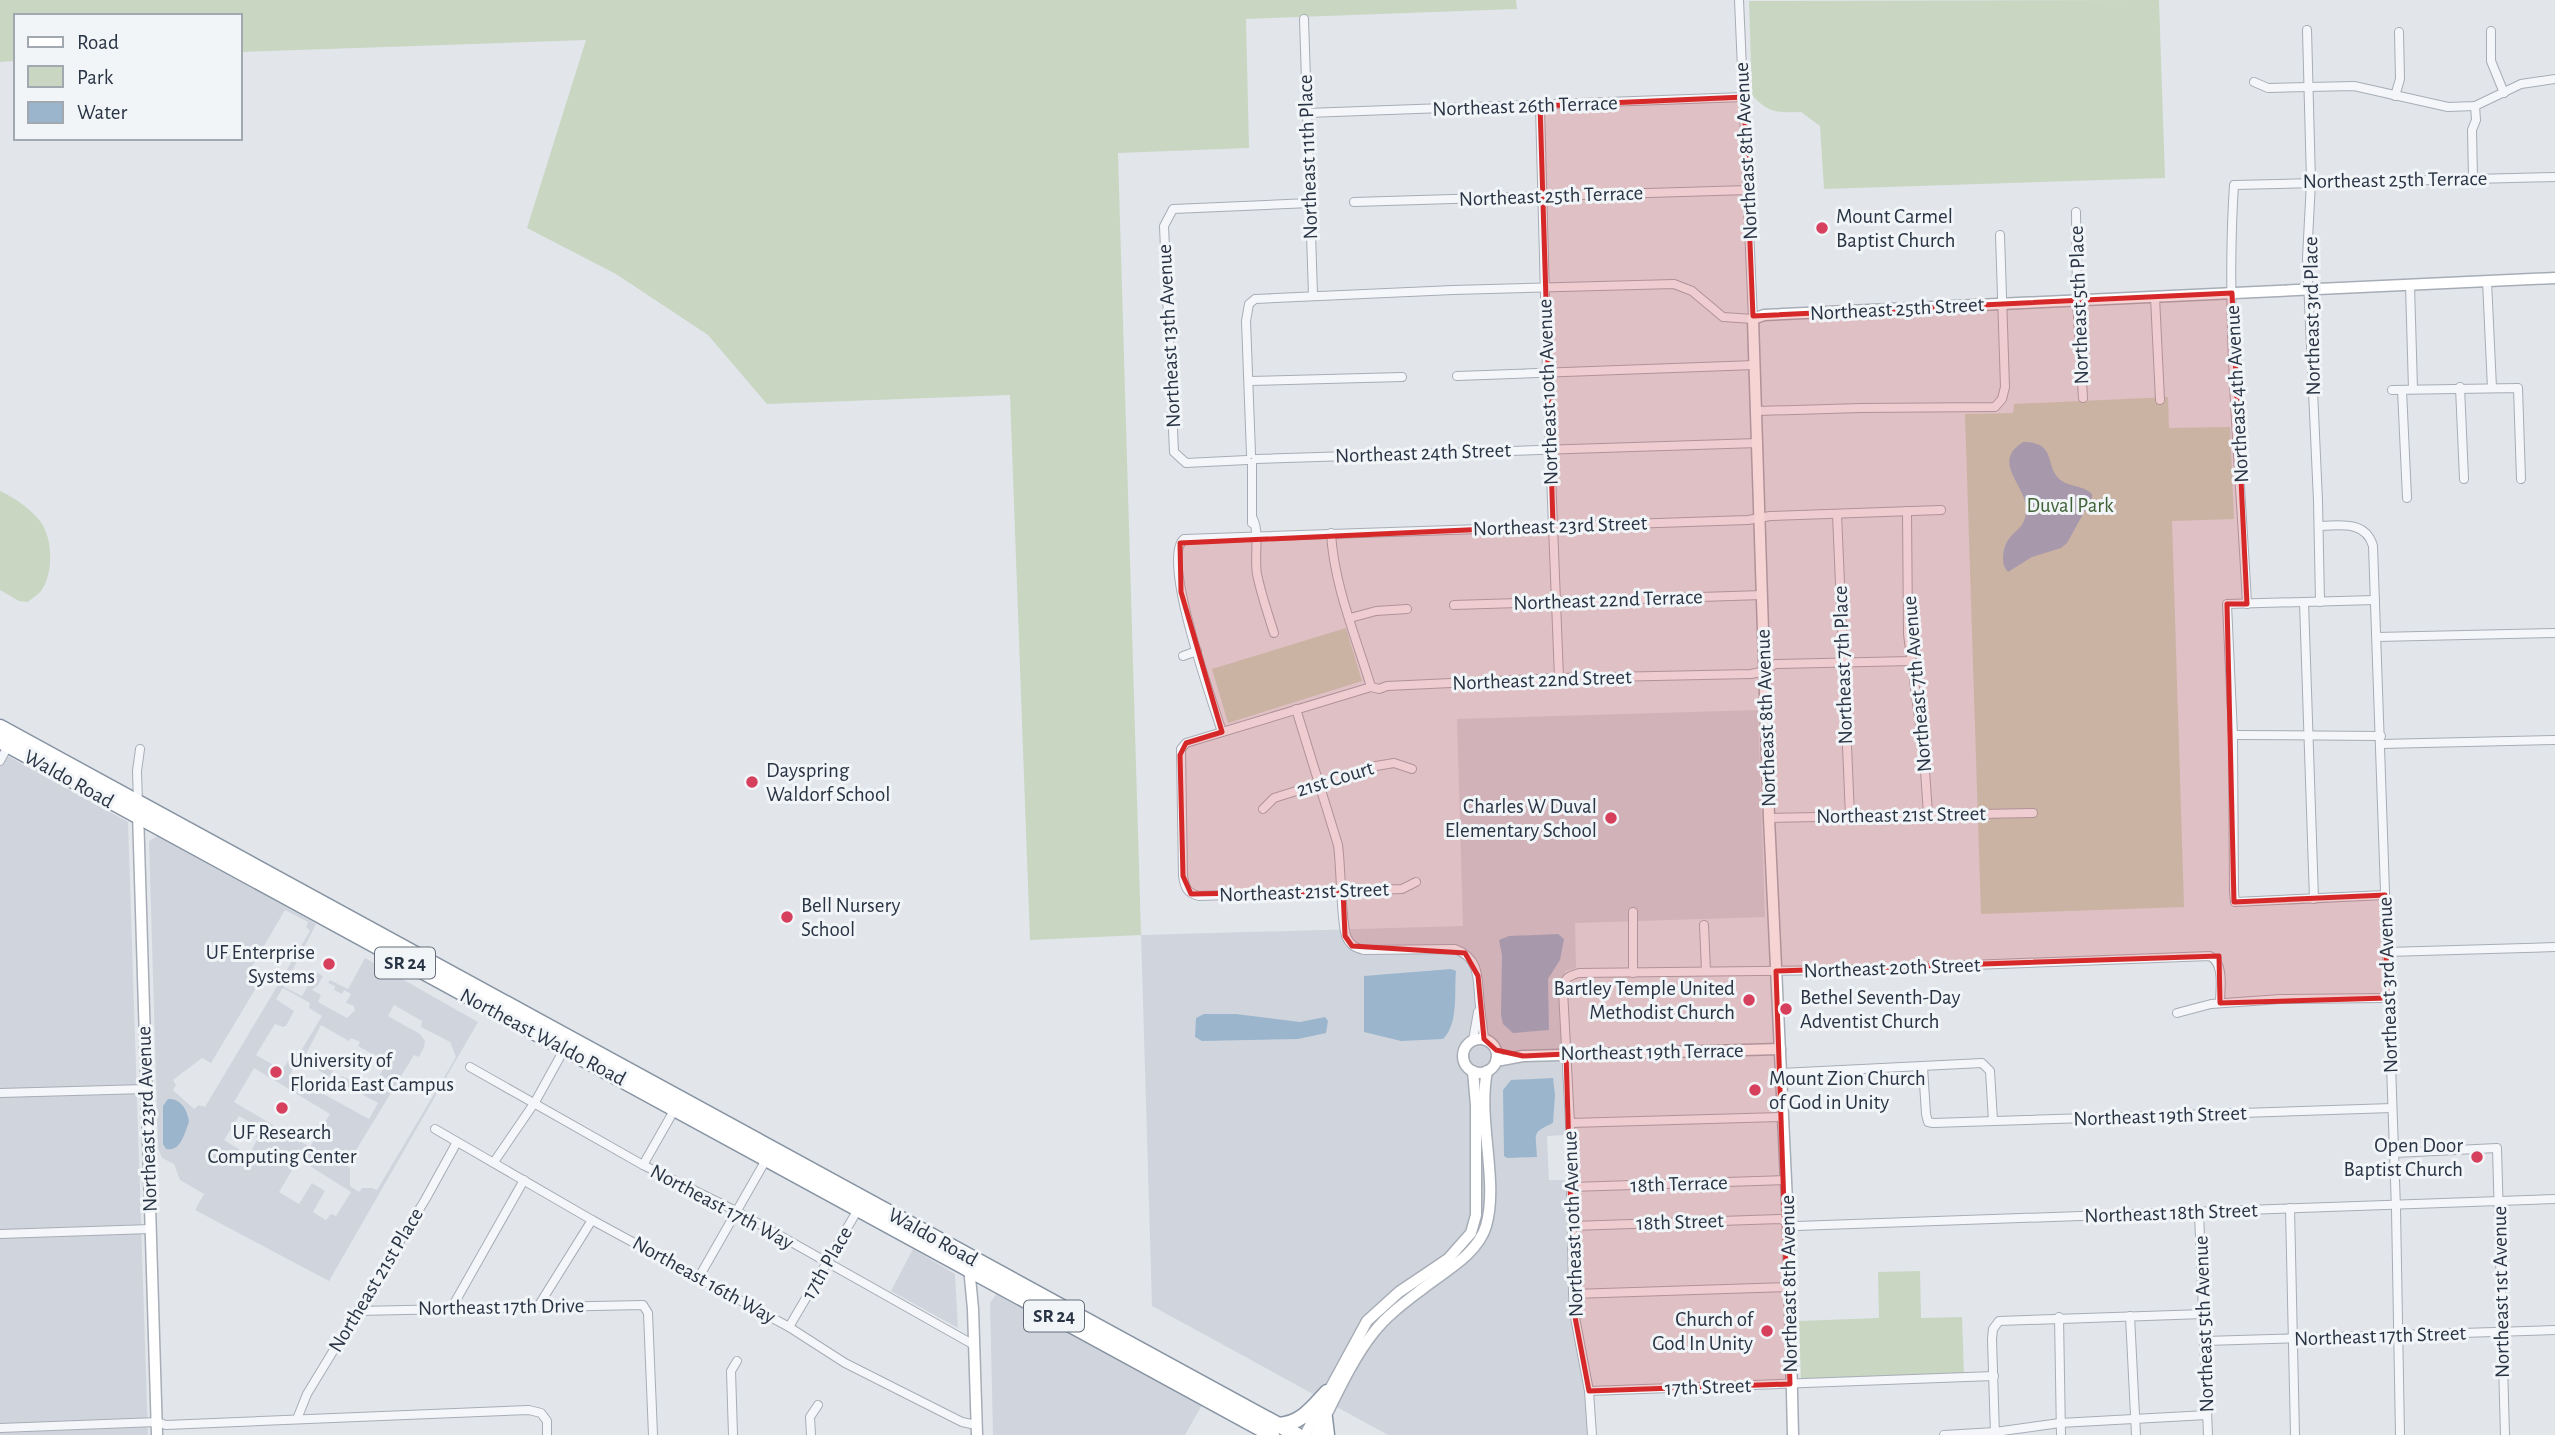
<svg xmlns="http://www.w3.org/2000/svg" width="2555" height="1435" font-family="'Alegreya Sans',sans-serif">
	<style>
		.built { fill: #d0d5dd; fill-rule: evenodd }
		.green { fill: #c8d6c2 }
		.water { fill: #9bb5cd }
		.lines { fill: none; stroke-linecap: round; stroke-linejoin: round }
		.street-casing { stroke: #a7adb6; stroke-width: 10 }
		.secondary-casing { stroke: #a7adb6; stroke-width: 13 }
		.highway-casing { stroke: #8894a3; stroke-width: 17 }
		.street { stroke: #f5f6f9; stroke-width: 8 }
		.secondary { stroke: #fff; stroke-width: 10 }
		.highway { stroke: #fff; stroke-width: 14 }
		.marked { fill: #d62828; fill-opacity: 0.2; stroke: #d62828; stroke-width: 5; stroke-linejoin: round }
		.poi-dot { fill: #d7405d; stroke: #f2f5f8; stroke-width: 2.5 }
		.labels { text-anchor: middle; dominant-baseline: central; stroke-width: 6; stroke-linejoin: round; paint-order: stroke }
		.shield { fill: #f2f5f8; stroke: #656e7a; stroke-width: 2 }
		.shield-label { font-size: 19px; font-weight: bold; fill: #293444 }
		.street-label { font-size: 21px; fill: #293444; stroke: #f2f5f8 }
		.poi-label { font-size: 21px; fill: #293444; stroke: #f2f5f8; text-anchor: start }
		.park-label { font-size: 21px; fill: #3f6135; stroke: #f2f5f8 }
	</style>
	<rect width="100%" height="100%" fill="#e2e6eb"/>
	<!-- built -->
	<g class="built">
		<path d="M 1758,710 L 1765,917 L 1575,923 L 1576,968 L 1566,971 L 1559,983 L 1566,1135 L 1547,1136 L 1549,1180 L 1568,1180 L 1571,1281 L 1587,1398 L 1590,1435 L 1388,1435 L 1152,1306 L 1141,935 L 1463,926 L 1457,719 Z"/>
		<path d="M 0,752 L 128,822 L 148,1435 L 0,1435 Z"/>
		<path d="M 159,835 L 316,924 L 284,987 L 302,996 L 316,972 L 323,976 L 318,985 L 312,990 L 321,995 L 318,1002 L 347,1018 L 355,1010 L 354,1006 L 346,1003 L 351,994 L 344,990 L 342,994 L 334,990 L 335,986 L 328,983 L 330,980 L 348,989 L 365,958 L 478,1022 L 329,1281 L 195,1210 L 204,1194 L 180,1180 L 174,1164 L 162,1158 L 158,1148 L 149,841 ZM 285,910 L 308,922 L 306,927 L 310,931 L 205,1107 L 199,1105 L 194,1109 L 173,1090 L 176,1085 L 173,1080 L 202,1058 L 211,1063 L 259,983 L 252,976 L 251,968 ZM 283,988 L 310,1003 L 309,1008 L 322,1016 L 296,1059 L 290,1058 L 282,1070 L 256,1055 L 275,1024 L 283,1027 L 286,1026 L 294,1011 L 276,999 ZM 394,1005 L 422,1021 L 421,1027 L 450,1042 L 456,1057 L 377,1190 L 372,1188 L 362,1188 L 359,1192 L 350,1186 L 350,1168 L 347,1165 L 414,1055 L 419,1057 L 424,1047 L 425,1041 L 420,1034 L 388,1016 ZM 321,1025 L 349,1041 L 351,1038 L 360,1042 L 358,1046 L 387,1062 L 371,1092 L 342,1076 L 340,1079 L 331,1074 L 333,1071 L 305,1056 ZM 305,1063 L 378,1103 L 369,1119 L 307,1085 L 291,1073 L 295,1065 L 301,1069 ZM 254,1068 L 330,1114 L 310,1147 L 234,1102 ZM 239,1116 L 260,1128 L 255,1136 L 258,1138 L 251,1151 L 247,1150 L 245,1153 L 224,1140 ZM 299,1159 L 351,1192 L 336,1216 L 331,1214 L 326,1220 L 313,1212 L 325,1191 L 312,1183 L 299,1204 L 279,1192 Z"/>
		<path d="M 913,1249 L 955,1274 L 958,1328 L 891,1291 Z"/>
		<path d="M 997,1293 L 1202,1405 L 1185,1435 L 993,1435 L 990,1303 Z"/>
	</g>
	<!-- green -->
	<g class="green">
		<path d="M 0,0 L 1516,0 L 1517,9 L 1246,19 L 1249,148 L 1118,153 L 1141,935 L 1030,940 L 1010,395 L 767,404 L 708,335 L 616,274 L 527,228 L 586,40 L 240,52 L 240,16 L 16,16 L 16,61 L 0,62 Z"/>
		<path d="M 2159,0 L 2165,178 L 1824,189 L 1820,126 L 1801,112 C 1778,113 1768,113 1752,95 L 1749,1 Z"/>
		<path d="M 2168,397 L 2169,428 L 2230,427 L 2234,519 L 2172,521 L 2184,907 L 1981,914 L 1965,414 L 2013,413 L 2014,404 Z"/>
		<path d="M 0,491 C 13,497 31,509 40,521 C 53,538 54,573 41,591 C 38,595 32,598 28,602 L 19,601 L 0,590 Z"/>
		<path d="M 1346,628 L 1362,681 L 1228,723 L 1212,669 Z"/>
		<path d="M 1920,1271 L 1921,1318 L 1962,1317 L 1964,1376 L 1801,1380 L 1799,1321 L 1879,1318 L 1878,1272 Z"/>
	</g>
	<!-- water -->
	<g class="water">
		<path d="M 2023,442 C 2059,442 2043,468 2062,481 C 2071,487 2085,486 2092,494 L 2092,498 L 2067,543 L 2061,548 L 2032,557 L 2008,572 C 2004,567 2003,564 2003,557 C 2005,529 2026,534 2026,510 C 2027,485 1990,463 2023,442 Z"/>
		<path d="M 1558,934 L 1564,939 L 1560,960 L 1548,979 L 1549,1030 L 1513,1033 L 1503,1024 L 1501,1015 L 1502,955 L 1499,940 L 1509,936 Z"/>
		<path d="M 1451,969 L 1456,971 C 1454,992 1459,1023 1443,1039 L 1401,1041 L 1364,1032 L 1364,976 Z"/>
		<path d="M 1204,1014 L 1236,1014 L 1300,1022 L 1325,1017 L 1328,1021 L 1326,1033 L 1298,1039 L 1202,1041 L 1195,1037 L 1196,1018 Z"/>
		<path d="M 1553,1078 L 1555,1095 L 1553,1123 C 1531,1133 1536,1133 1537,1157 L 1507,1158 L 1504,1156 L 1503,1090 L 1511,1080 Z"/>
		<path d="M 168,1099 C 181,1098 188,1111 189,1122 C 184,1134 181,1152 166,1149 L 163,1144 L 163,1106 Z"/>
	</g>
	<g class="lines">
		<!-- street casing -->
		<g class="street-casing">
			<g id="street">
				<path d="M 1304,19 L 1313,295"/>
				<path d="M 2307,30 L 2311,182 L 2307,258 L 2318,501 L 2320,602"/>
				<path d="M 2491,31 L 2491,61 L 2504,93"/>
				<path d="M 2254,82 L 2268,88 L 2354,86 L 2448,107 L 2475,106 L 2521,84 L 2555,79"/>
				<path d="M 2395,96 L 2400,79 L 2399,32"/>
				<path d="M 1540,106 L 1547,373 L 1559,678"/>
				<path d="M 1307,113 L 1744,97"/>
				<path d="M 2473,178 L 2472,130 L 2476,120 L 2475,106"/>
				<path d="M 1354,202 L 1748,190"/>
				<path d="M 2076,212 L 2077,301 L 2083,398"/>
				<path d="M 2487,281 L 2492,388"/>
				<path d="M 2410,285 L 2413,389"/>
				<path d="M 2155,297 L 2160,400"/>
				<path d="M 1457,376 L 1755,365"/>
				<path d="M 1249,381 L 1402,377"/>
				<path d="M 2460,387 L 2464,479"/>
				<path d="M 2392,390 L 2518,388 L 2521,479"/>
				<path d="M 2402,390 L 2407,498"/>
				<path d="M 1757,411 L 1861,408 L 1995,407 L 2002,399 L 2005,387 L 2000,235"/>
				<path d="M 1251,454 L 1246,321 L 1249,304 L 1255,299 L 1453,290 L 1674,284 L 1692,291 L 1723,317 L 1753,319 L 1739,0"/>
				<path d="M 1256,459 L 1758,443"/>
				<path d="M 1247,460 L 1186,463 L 1174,452 L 1164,226 L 1173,209 L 1310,203"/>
				<path d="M 1252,463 L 1252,523"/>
				<path d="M 1907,511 L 1908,634 L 1924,756 L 1928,814"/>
				<path d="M 1837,514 L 1850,816"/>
				<path d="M 1253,519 C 1260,532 1254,557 1257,574 C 1261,594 1268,614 1274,633"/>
				<path d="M 2319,526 C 2341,525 2366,521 2373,546 L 2396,1209 L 2400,1435"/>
				<path d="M 1331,533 C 1334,586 1356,637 1371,687"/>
				<path d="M 2375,600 L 2227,604 L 2233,735 L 2234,892 L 2235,902 L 2385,895"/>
				<path d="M 2304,602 L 2314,899"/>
				<path d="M 2247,604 C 2240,466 2225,322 2234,185 L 2555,177"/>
				<path d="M 1454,605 L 1762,595"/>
				<path d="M 1350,618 L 1376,611 L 1407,609"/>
				<path d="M 2377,637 L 2555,633"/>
				<path d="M 1183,656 L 1197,651"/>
				<path d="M 1296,709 L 1338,845 C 1341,864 1341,927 1347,938 C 1351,946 1356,948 1364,950 L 1455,949 C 1482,959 1477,982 1480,1006 C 1481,1017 1483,1028 1484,1039"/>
				<path d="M 1222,732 C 1213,703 1160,557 1184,539 L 1748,520 L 1770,516 L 1941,510"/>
				<path d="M 2233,735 L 2381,736"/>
				<path d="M 2381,744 L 2555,740"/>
				<path d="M 0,761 L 9,744"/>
				<path d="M 138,803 L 137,771 L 140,749"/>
				<path d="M 1263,809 L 1274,798 L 1376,766 L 1394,763 L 1412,769"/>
				<path d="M 1769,818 L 2033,813"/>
				<path d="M 1416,882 L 1402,889 L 1199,896 C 1187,893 1185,888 1183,876 L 1181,749 L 1186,743 L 1371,687 L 1379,689 L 1387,686 L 1559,678 L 1751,674 L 1765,671 L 1775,664 L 1911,661"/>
				<path d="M 1633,912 L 1633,973"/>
				<path d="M 1704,925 L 1706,971"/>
				<path d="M 2387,952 L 2555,947"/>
				<path d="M 2177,1013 L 2211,1004 L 2280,999 L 2387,998"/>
				<path d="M 1473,1040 L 1478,1012"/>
				<path d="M 470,1067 L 643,1165 L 738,1212 L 974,1345"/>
				<path d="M 1923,1067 L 1926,1114 L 1928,1122 L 1933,1123 L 2392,1108"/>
				<path d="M 1781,1073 L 1982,1063 L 1990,1071 L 1993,1121"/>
				<path d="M 0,1093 L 146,1089"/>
				<path d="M 1570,1123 L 1783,1117"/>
				<path d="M 435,1129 L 592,1220 L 789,1327 L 845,1363 L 962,1422 L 976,1425"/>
				<path d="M 2394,1153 L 2497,1148 L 2505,1435"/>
				<path d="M 494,1162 L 535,1102 L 566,1046"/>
				<path d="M 643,1165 L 676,1107"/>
				<path d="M 1571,1187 L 1786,1180"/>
				<path d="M 2290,1208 L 2295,1435"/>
				<path d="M 2199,1213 L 2208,1435"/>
				<path d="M 1572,1226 L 1780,1219 L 1797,1226 L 2555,1199"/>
				<path d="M 0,1234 L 151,1229"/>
				<path d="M 699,1277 L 767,1158"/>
				<path d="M 1573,1294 L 1790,1287"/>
				<path d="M 539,1305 L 592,1220"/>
				<path d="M 451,1309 L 524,1180"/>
				<path d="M 358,1311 L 643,1305 L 648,1313 L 653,1435"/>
				<path d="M 2130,1316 L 2136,1435"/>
				<path d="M 2059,1317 L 2061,1435"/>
				<path d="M 789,1327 L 860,1206"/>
				<path d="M 2205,1341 L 2555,1330"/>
				<path d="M 1589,1391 L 1994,1376"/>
				<path d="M 297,1419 L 307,1394 L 425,1200 L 457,1142"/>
				<path d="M 0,1428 L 157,1422 L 166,1425 L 529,1410 L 541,1413 L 547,1421 L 547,1435"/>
				<path d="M 733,1435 L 731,1371 L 737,1361"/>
				<path d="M 811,1435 L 810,1417 L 818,1405"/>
				<path d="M 1592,1435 L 1589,1391 L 1574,1312 L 1573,1294 L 1570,1123 L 1563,990 C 1564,978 1568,976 1579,973 L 1838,970 L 2210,956 C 2225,964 2220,989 2220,1003"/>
				<path d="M 1944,1435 L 1995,1432 L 2060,1423 L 2207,1415"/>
				<path d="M 1995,1435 L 1992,1339 L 1993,1329 L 1999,1321 L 2204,1314"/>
			</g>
		</g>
		<!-- secondary casing -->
		<g class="secondary-casing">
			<g id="secondary">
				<path d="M 138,812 L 157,1435"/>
				<circle cx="1480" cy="1056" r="17"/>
				<path d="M 1496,1061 L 1523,1056 L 1780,1049"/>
				<path d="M 969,1267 L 973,1309 L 977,1435"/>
				<path d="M 1305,1435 L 1367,1321 L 1399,1292 L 1448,1259 L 1471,1233 L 1476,1215 L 1476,1105 L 1473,1071"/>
				<path d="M 1316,1435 C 1334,1401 1350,1362 1374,1332 C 1388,1314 1408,1300 1426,1286 C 1447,1270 1478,1253 1486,1226 C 1499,1181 1477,1121 1487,1071"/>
				<path d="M 1793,1435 L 1788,1223 L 1769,818 L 1753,319 L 1764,315 L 2555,278"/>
			</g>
		</g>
		<!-- highway casing -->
		<g class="highway-casing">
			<g id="highway">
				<path d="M 0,727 L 1297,1435"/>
				<path d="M 0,741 L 1272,1435"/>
				<path d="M 1325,1418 L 1327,1435"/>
				<path d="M 1278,1425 C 1301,1424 1312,1408 1327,1392"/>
			</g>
		</g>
		<!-- street -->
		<use href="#street" class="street"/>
		<!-- secondary -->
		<use href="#secondary" class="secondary"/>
		<!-- highway -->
		<use href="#highway" class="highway"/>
	</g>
	<!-- marked area -->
	<path class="marked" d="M 1744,97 L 1753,316 L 2232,293 L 2247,604 L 2227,604 L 2234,902 L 2385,895 L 2387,998 L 2220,1003 L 2219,956 L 1776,971 L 1790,1384 L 1589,1391 L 1574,1312 L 1566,1054 L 1523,1056 L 1496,1050 L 1484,1039 L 1478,976 L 1465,953 L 1352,946 L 1345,936 L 1343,891 L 1191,894 L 1183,876 L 1180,755 L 1186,743 L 1222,732 L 1181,592 L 1180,543 L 1553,526 L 1540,106 Z"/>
	<!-- markers -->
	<g class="poi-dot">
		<circle cx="1822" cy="228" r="7"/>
		<circle cx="752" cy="782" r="7"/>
		<circle cx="1611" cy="818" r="7"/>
		<circle cx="787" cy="917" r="7"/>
		<circle cx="329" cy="964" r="7"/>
		<circle cx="1749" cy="1000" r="7"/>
		<circle cx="1786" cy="1009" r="7"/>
		<circle cx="276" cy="1072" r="7"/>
		<circle cx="1755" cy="1090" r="7"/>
		<circle cx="282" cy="1108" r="7"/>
		<circle cx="2477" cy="1157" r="7"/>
		<circle cx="1767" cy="1331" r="7"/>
	</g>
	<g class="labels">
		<!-- shield labels -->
		<g class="shield">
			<rect x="375" y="947.5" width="60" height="31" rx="5"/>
			<rect x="1024" y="1300.5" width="60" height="31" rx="5"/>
		</g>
		<g class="shield-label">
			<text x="405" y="963">SR 24</text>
			<text x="1054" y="1316">SR 24</text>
		</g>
		<!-- street labels -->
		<g class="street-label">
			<text transform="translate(1525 106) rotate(-2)">Northeast 26th Terrace</text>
			<text transform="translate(1746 151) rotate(-93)">Northeast 8th Avenue</text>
			<text transform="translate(1308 157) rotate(-92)">Northeast 11th Place</text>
			<text transform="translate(2395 180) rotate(-1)">Northeast 25th Terrace</text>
			<text transform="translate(1551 196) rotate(-2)">Northeast 25th Terrace</text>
			<text transform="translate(2079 305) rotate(-92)">Northeast 5th Place</text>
			<text transform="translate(1897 309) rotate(-3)">Northeast 25th Street</text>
			<text transform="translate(2312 316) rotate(-91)">Northeast 3rd Place</text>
			<text transform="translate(1169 336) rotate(-93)">Northeast 13th Avenue</text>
			<text transform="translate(1548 392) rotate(-92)">Northeast 10th Avenue</text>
			<text transform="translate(2237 394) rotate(-93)">Northeast 4th Avenue</text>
			<text transform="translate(1423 453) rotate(-2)">Northeast 24th Street</text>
			<text transform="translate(1560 526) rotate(-2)">Northeast 23rd Street</text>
			<text transform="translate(1608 600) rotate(-2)">Northeast 22nd Terrace</text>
			<text transform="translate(1843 665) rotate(-92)">Northeast 7th Place</text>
			<text transform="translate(1542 680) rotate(-2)">Northeast 22nd Street</text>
			<text transform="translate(1917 684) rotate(-95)">Northeast 7th Avenue</text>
			<text transform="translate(1766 718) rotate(-92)">Northeast 8th Avenue</text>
			<text transform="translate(69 779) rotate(29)">Waldo Road</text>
			<text transform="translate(1335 779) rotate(-17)">21st Court</text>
			<text transform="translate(1901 815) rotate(-1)">Northeast 21st Street</text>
			<text transform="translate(1304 892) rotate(-2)">Northeast 21st Street</text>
			<text transform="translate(1892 968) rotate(-2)">Northeast 20th Street</text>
			<text transform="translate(2388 985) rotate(-92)">Northeast 3rd Avenue</text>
			<text transform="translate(543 1037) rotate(28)">Northeast Waldo Road</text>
			<text transform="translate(1652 1052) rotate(-1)">Northeast 19th Terrace</text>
			<text transform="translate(2160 1116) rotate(-2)">Northeast 19th Street</text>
			<text transform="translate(147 1119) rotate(-92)">Northeast 23rd Avenue</text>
			<text transform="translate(1679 1184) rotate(-2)">18th Terrace</text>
			<text transform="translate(722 1207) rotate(28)">Northeast 17th Way</text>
			<text transform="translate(2171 1213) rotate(-2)">Northeast 18th Street</text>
			<text transform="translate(1680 1222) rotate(-2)">18th Street</text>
			<text transform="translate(1573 1224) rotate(-92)">Northeast 10th Avenue</text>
			<text transform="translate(933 1237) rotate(29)">Waldo Road</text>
			<text transform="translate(827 1263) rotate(-60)">17th Place</text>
			<text transform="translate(376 1280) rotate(-59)">Northeast 21st Place</text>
			<text transform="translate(704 1280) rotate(29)">Northeast 16th Way</text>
			<text transform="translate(1789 1284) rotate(-91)">Northeast 8th Avenue</text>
			<text transform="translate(2501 1292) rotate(-91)">Northeast 1st Avenue</text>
			<text transform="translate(501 1307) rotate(-1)">Northeast 17th Drive</text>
			<text transform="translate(2204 1324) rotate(-92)">Northeast 5th Avenue</text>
			<text transform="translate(2380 1336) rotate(-2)">Northeast 17th Street</text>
			<text transform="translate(1708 1387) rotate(-2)">17th Street</text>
		</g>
		<!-- poi labels -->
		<g class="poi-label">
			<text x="1836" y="216">Mount Carmel<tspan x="1836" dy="24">Baptist Church</tspan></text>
			<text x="766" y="770">Dayspring<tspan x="766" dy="24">Waldorf School</tspan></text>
			<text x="1597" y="806" text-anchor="end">Charles W Duval<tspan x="1597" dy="24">Elementary School</tspan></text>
			<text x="801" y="905">Bell Nursery<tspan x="801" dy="24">School</tspan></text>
			<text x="315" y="952" text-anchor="end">UF Enterprise<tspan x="315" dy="24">Systems</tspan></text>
			<text x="1735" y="988" text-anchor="end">Bartley Temple United<tspan x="1735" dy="24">Methodist Church</tspan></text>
			<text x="1800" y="997">Bethel Seventh-Day<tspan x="1800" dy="24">Adventist Church</tspan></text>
			<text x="290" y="1060">University of<tspan x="290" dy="24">Florida East Campus</tspan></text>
			<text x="1769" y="1078">Mount Zion Church<tspan x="1769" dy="24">of God in Unity</tspan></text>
			<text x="282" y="1132" text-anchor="middle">UF Research<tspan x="282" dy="24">Computing Center</tspan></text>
			<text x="2463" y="1145" text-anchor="end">Open Door<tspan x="2463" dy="24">Baptist Church</tspan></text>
			<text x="1753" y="1319" text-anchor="end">Church of<tspan x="1753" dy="24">God In Unity</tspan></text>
		</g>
		<!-- park labels -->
		<g class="park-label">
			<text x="2070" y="505">Duval Park</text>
		</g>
	</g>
	<!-- legend -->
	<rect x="14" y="14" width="228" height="126" fill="#f2f5f8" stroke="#a2a8b0" stroke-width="2"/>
	<rect x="28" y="37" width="35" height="10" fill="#ffffff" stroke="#a2a8b0" stroke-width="2"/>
	<text x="77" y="49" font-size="21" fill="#293444">Road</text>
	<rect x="28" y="66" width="35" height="21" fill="#c8d6c2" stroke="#a2a8b0" stroke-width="2"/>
	<text x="77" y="84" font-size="21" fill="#293444">Park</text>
	<rect x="28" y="102" width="35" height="21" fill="#9bb5cd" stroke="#a2a8b0" stroke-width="2"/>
	<text x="77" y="119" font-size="21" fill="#293444">Water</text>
</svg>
